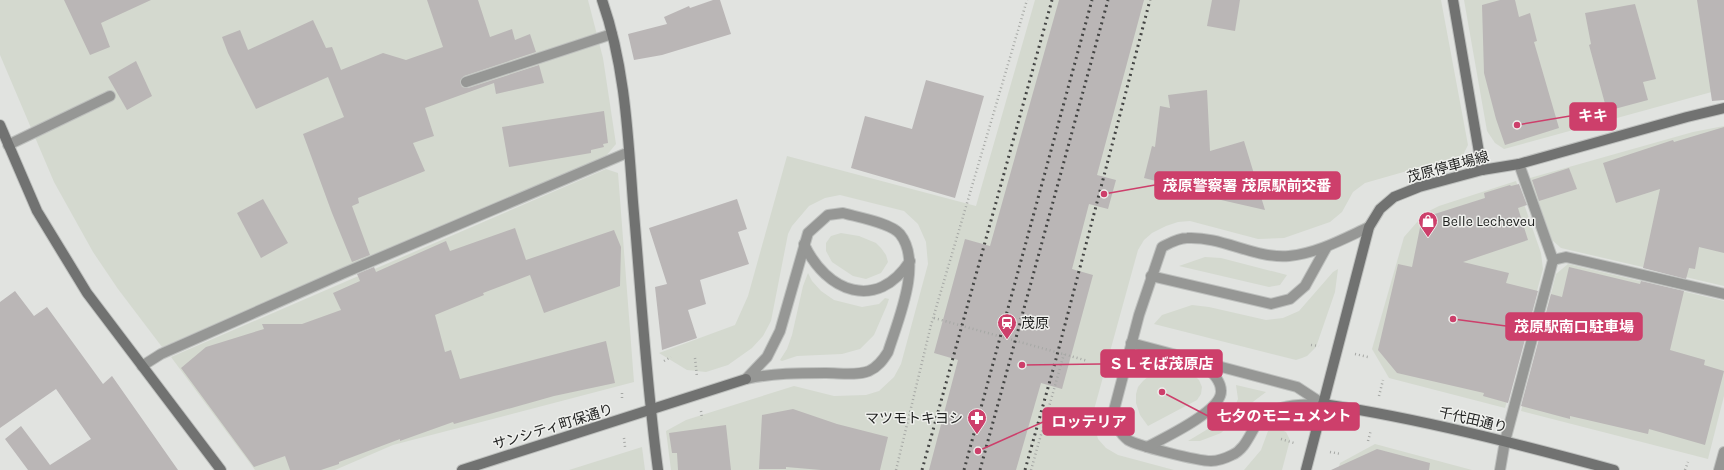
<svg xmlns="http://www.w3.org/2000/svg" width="1724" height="470" font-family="Karla,'Noto Sans JP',sans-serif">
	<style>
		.built { fill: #d4d9cf }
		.building { fill: #bab6b6 }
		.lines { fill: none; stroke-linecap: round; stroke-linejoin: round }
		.lane-casing { stroke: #bec0be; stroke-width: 12 }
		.street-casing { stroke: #bec0be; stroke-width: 12 }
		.secondary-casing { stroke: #bec0be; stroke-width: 12 }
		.path { stroke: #a6a8a5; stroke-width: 2.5; stroke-dasharray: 1 3; stroke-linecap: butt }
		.lane { stroke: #969795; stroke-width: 10 }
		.street { stroke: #969795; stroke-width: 10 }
		.secondary { stroke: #717271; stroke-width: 10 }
		.rail { stroke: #444544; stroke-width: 3; stroke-dasharray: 2 4; stroke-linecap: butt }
		.labels { text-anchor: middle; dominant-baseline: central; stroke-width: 3; stroke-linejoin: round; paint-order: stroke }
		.street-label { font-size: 14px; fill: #212221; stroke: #eff0ed }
		.poi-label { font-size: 14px; fill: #212221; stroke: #eff0ed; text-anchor: start }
		.leader { fill: none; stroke: #cd3f6b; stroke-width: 1.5 }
		.callout-dot { fill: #cd3f6b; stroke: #eff0ed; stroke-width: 1.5 }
		.callout { fill: #cd3f6b; stroke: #cd3f6b; stroke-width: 1.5 }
		.callout-label { font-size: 15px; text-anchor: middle; font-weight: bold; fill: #fff }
	</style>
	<rect width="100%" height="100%" fill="#e1e3e0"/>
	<!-- built -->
	<g class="built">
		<path d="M 0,0 L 588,0 L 603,58 L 616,144 L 606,156 L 162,347 L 118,289 L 93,252 L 54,182 L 0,55 Z"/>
		<path d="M 1035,0 L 1441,0 L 1468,145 L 1463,155 L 1365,183 L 1353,192 L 1342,212 L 1330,222 L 1284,238 L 1258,239 L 1190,221 L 1178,222 L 1166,226 L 1152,233 L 1144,240 L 1138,250 L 1092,417 L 1098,439 L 1106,448 L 1118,455 L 1174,470 L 671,470 L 666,431 L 686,420 L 794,386 L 834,396 L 866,395 L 879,391 L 894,377 L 901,364 L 928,264 L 926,242 L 918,224 L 904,211 L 840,195 L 825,198 L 809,206 L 792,226 L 788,234 L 771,321 L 763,336 L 752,348 L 728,365 L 706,372 L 687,370 L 659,353 L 735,325 L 748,296 L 787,156 L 976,206 Z"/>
		<path d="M 1464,0 L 1724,0 L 1719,90 L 1504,149 L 1495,143 L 1487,131 Z"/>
		<path d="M 1724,126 L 1724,286 L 1561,248 L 1552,240 L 1530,178 L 1693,132 Z"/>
		<path d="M 606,169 L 618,173 L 634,382 L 393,445 L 335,470 L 255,470 L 171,357 Z"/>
		<path d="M 1516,181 L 1541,253 L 1543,269 L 1505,408 L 1389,378 L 1372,349 L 1404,237 L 1425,213 L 1439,206 Z"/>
		<path d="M 841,233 L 859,236 L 876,243 L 881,248 L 886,255 L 888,262 L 881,273 L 866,279 L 853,276 L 832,262 L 826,251 L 826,243 L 831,236 Z"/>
		<path d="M 1205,257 L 1221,258 L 1287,275 L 1280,285 L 1269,287 L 1179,266 Z"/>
		<path d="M 1568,264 L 1724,301 L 1724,396 L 1708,459 L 1521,411 L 1556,274 Z"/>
		<path d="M 1338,269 L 1335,292 L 1316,347 L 1307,356 L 1302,358 L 1296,360 L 1154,324 L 1162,315 L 1192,305 L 1209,307 L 1266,320 L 1283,318 L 1299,311 L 1333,272 Z"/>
		<path d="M 808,273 L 812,281 L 821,291 L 834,300 L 862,307 L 879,304 L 885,298 L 889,299 L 887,305 L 874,335 L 860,349 L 842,354 L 797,356 L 782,361 L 780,360 L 787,349 L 792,335 L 803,286 Z"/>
		<path d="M 1171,369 L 1195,376 L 1199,380 L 1202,387 L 1201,394 L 1197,400 L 1148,426 L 1140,415 L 1136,403 L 1136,394 L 1138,387 L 1143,381 L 1154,372 Z"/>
		<path d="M 1236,385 L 1266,392 L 1254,401 L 1221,433 L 1200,441 L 1188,441 L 1231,415 L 1238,399 Z"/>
		<path d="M 1277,428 L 1286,432 L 1290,440 L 1282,470 L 1244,470 L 1261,450 L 1268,431 Z"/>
		<path d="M 1375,444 L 1472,470 L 1338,470 L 1340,463 Z"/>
		<path d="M 642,447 L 645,470 L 569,470 Z"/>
	</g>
	<!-- building -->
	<g class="building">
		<path d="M 64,0 L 151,0 L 101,23 L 110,47 L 90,55 Z"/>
		<path d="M 427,0 L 478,0 L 490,37 L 512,29 L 515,40 L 530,34 L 536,52 L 464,76 L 460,81 L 462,87 L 468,88 L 539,65 L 544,83 L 496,94 L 494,83 L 425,108 L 434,136 L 413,143 L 425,171 L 358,198 L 359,203 L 352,206 L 370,255 L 352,262 L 332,213 L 303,134 L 344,117 L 328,77 L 256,109 L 228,53 L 222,37 L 240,30 L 248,50 L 313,20 L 326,48 L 332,47 L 341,70 L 383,53 L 406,60 L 443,47 Z"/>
		<path d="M 713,0 L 720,0 L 731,34 L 662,55 L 634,60 L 628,34 L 667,24 L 664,17 L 689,6 L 690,8 Z"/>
		<path d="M 1059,0 L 1144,0 L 1097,175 L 1116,180 L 1108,209 L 1089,204 L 1072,269 L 1093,275 L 1062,389 L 1041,383 L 1016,470 L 929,470 L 958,360 L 934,353 L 965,239 L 990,246 Z"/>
		<path d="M 1212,0 L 1240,0 L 1235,31 L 1207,26 Z"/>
		<path d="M 1500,0 L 1515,0 L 1519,17 L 1530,13 L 1537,41 L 1534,42 L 1559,128 L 1505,145 L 1496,119 L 1484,73 L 1482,5 Z"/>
		<path d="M 1697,0 L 1724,0 L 1724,100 L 1712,101 Z"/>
		<path d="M 1635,4 L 1656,79 L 1643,82 L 1648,100 L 1607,111 L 1589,45 L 1591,44 L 1585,13 Z"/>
		<path d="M 136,61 L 152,96 L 127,110 L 108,77 Z"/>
		<path d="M 926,80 L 984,96 L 955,198 L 851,168 L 865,116 L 912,129 Z"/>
		<path d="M 1207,90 L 1210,151 L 1244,141 L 1265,210 L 1208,197 L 1208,194 L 1144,178 L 1152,146 L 1155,147 L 1160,106 L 1170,108 L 1168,95 Z"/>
		<path d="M 604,111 L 608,143 L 603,144 L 604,147 L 591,150 L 591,153 L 509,167 L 502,127 Z"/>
		<path d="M 1724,127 L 1724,253 L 1699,247 L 1695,269 L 1689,268 L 1686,279 L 1643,268 L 1660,189 L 1616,203 L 1603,163 L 1673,140 L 1674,142 Z"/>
		<path d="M 1569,168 L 1577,189 L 1539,201 L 1532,180 Z"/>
		<path d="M 1519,184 L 1527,205 L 1518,208 L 1528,240 L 1463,262 L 1509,273 L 1506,283 L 1538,291 L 1508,403 L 1483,396 L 1484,393 L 1397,373 L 1378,350 L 1398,264 L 1412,267 L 1422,218 L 1485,198 L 1484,193 L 1510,185 L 1511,186 Z"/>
		<path d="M 263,199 L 288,243 L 261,258 L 237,213 Z"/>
		<path d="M 737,199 L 747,229 L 738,232 L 749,264 L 700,280 L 706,304 L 688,310 L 697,338 L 662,350 L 655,287 L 667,284 L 649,228 Z"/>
		<path d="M 515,228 L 526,260 L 614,230 L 621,247 L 620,286 L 544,313 L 530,275 L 483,293 L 484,295 L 435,315 L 445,352 L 451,350 L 460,379 L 606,341 L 615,383 L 554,396 L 454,424 L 453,422 L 400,441 L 400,439 L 339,462 L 339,464 L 321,470 L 290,470 L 285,456 L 254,467 L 181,368 L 206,347 L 264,329 L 262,324 L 302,324 L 341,310 L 333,293 L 360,281 L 357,274 L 374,267 L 376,272 L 446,241 L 450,251 Z"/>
		<path d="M 1569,267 L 1640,284 L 1641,281 L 1684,291 L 1670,350 L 1705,360 L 1704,365 L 1724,371 L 1705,445 L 1649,429 L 1648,434 L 1570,416 L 1570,419 L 1521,406 L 1551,294 L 1562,297 Z"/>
		<path d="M 15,291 L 34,316 L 47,307 L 103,384 L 112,376 L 178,470 L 28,470 L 5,439 L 21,426 L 50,465 L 91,439 L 56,389 L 0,428 L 0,302 Z"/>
		<path d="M 793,409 L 837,424 L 888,437 L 880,470 L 821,470 L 786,467 L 786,469 L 759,469 L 762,415 Z"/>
		<path d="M 726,425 L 731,470 L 678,470 L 677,453 L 672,453 L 669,433 Z"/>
		<path d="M 1377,449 L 1430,463 L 1429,470 L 1331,470 Z"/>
	</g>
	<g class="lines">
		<!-- lane casing -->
		<g class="lane-casing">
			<g id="lane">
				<path d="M 466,82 L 612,34"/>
				<path d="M 8,145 L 110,96"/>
				<path d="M 843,213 C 857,217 891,223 900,234 C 923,263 898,320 888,352 C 883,360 878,367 869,371 C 856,376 840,373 826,373 C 799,373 773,373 746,379 L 767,357 L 780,331 L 808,233 L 828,215 Z"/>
				<path d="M 804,244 C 826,292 877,312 910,261"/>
				<path d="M 1151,276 L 1271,304 L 1290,299 L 1305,286 L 1326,248"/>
				<path d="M 1131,343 L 1297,387 L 1323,404"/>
				<path d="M 1323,404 C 1301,404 1270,404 1256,425 C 1249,436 1244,450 1232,455 C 1226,458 1217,461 1211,461 C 1198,461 1138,446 1128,440 C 1119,433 1116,425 1113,414 L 1139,315 L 1162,247 C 1170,243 1178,238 1187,238 C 1222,236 1255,259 1289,256 C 1318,253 1343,239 1369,227"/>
				<path d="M 1147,447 C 1164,438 1222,411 1221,391 C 1221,380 1210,370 1202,364"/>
			</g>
		</g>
		<!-- street casing -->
		<g class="street-casing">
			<g id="street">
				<path d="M 1553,260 L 1566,257 L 1724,294"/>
				<path d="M 142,366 L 161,354 L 344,273 L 629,152"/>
				<path d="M 1500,470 L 1505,441 L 1553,260 L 1519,164"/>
				<path d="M 1719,470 L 1724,452"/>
			</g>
		</g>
		<!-- secondary casing -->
		<g class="secondary-casing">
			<g id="secondary">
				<path d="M 602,0 C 625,65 628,135 633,202 C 641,292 646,381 658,470"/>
				<path d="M 1453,0 L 1482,170"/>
				<path d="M 0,125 L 37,211 L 87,293 L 221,470"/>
				<path d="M 1323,404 C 1422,419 1518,444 1614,470"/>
				<path d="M 462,470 L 746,379"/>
				<path d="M 1306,470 L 1369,227 L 1380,209 L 1394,197 L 1419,187 L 1482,170 L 1519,164 L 1687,117 L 1724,108"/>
			</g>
		</g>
		<!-- path -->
		<g class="path">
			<path d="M 934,318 L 1088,361"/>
			<path d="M 1311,345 L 1319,346"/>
			<path d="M 1355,354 L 1368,357"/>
			<path d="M 695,358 L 697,377"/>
			<path d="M 664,361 L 671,357"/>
			<path d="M 622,393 L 622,401"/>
			<path d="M 1379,396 L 1383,380"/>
			<path d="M 701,411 L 702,419"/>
			<path d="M 624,438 L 625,447"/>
			<path d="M 1281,439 L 1294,443"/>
			<path d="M 1368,441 L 1371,430"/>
			<path d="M 1330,452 L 1341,454"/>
			<path d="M 896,470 L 931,325 L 1027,0"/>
			<path d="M 1031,470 L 1064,354"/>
			<path d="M 1685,470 L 1688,462"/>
		</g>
		<!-- lane -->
		<use href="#lane" class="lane"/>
		<!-- street -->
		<use href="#street" class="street"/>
		<!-- secondary -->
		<use href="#secondary" class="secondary"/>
		<!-- rail -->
		<g class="rail">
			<path d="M 922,470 L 1052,0"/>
			<path d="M 964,470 L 1092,0"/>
			<path d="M 980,470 L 1108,0"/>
			<path d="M 1025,470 L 1056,359 L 1150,0"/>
		</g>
	</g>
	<!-- icons -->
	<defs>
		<g id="shop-pin" transform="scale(1)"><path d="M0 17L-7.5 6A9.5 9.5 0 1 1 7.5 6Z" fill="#cd3f6b" stroke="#eff0ed"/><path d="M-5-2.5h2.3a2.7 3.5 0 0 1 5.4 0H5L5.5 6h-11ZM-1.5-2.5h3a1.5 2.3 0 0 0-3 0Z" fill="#fff"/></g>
		<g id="station-pin" transform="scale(1)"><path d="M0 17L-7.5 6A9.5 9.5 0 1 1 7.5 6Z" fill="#cd3f6b" stroke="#eff0ed"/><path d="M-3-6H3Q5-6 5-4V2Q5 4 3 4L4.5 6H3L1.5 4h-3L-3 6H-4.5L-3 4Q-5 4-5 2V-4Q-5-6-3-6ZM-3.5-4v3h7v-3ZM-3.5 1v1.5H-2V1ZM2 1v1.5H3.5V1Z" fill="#fff"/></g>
		<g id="pharmacy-pin" transform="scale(1)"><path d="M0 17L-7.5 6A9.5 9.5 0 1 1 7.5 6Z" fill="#cd3f6b" stroke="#eff0ed"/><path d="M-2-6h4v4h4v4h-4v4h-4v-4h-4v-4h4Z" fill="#fff"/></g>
	</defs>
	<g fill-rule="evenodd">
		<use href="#shop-pin" x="1428" y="221"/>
		<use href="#station-pin" x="1007" y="323"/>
		<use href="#pharmacy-pin" x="977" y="418"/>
	</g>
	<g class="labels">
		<!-- street labels -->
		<g class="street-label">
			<text transform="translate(1448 167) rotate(-15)">茂原停車場線</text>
			<text transform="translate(1473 420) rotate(13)">千代田通り</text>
			<text transform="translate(553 427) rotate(-17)">サンシティ町保通り</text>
		</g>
		<!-- poi labels -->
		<g class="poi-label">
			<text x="1442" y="221">Belle Lecheveu</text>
			<text x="1021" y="323">茂原</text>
			<text x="963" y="418" text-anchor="end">マツモトキヨシ</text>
		</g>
	</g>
	<!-- callouts -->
	<path class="leader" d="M1517 125L1570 116M1104 194L1155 185M1453 319L1506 326M1022 365L1101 364M1162 392L1208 416M978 451L1043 422"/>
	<g class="callout-dot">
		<circle cx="1517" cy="125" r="4"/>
		<circle cx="1104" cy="194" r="4"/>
		<circle cx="1453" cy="319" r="4"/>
		<circle cx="1022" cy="365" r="4"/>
		<circle cx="1162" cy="392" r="4"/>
		<circle cx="978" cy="451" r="4"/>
	</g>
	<g class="callout">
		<rect x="1570" y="103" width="46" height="27" rx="4"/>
		<rect x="1155" y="172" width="185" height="27" rx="4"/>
		<rect x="1506" y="313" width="136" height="27" rx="4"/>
		<rect x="1101" y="350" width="121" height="27" rx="4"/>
		<rect x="1208" y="403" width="151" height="27" rx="4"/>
		<rect x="1043" y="408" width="91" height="27" rx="4"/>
	</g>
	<g class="callout-label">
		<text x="1593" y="121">キキ</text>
		<text x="1247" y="191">茂原警察署 茂原駅前交番</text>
		<text x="1574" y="332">茂原駅南口駐車場</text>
		<text x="1161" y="369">ＳＬそば茂原店</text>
		<text x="1284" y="421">七夕のモニュメント</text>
		<text x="1089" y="427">ロッテリア</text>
	</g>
</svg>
